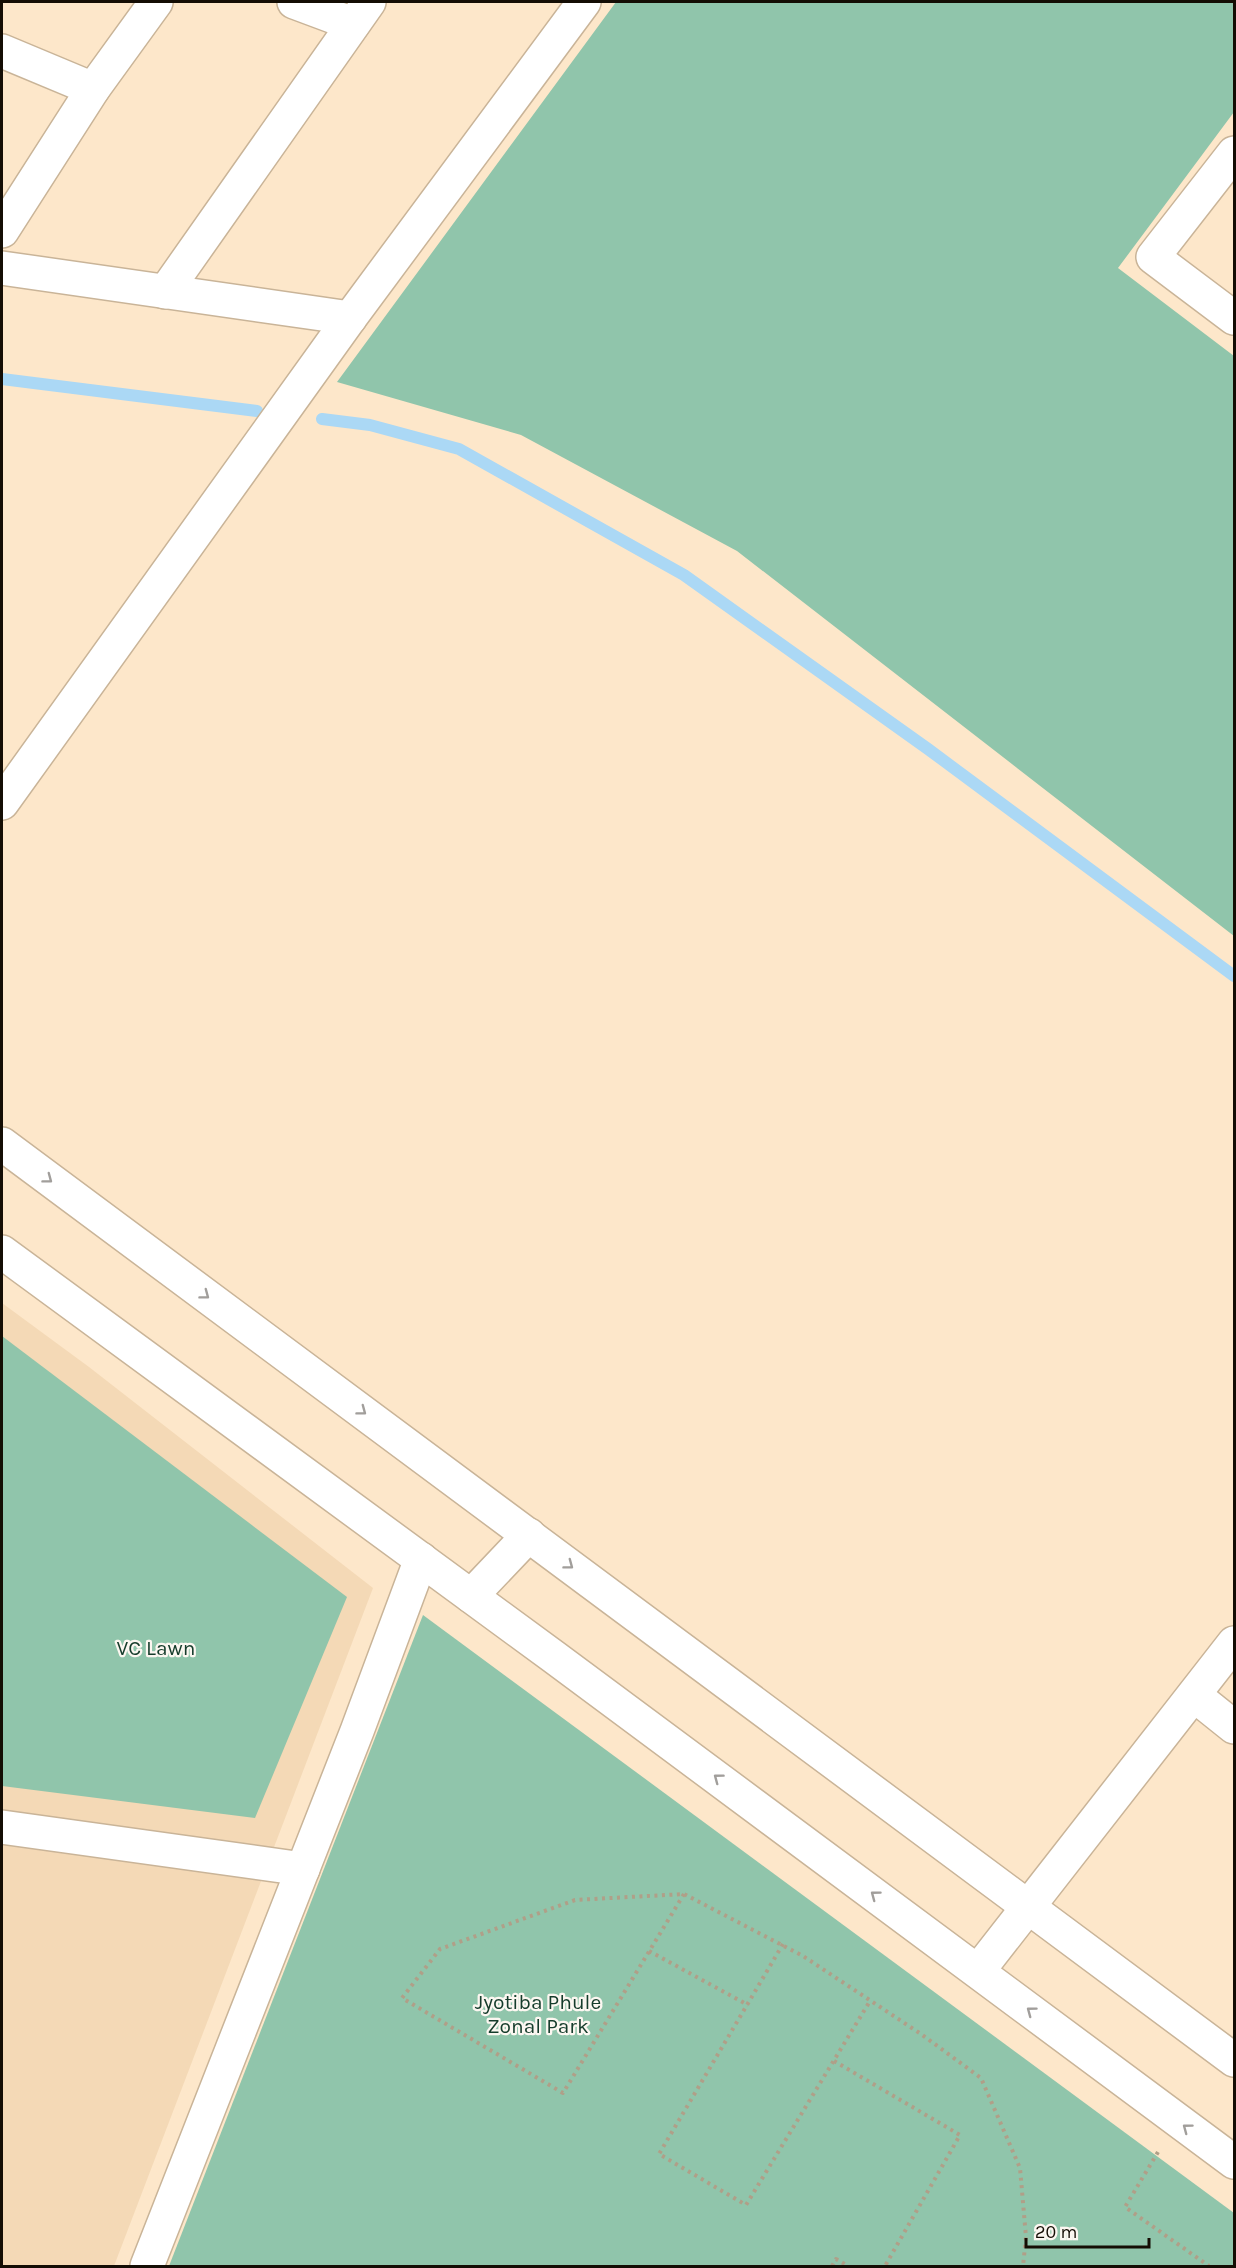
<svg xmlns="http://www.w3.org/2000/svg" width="1236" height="2268" font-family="Karla,sans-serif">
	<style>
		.built { fill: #f4d9b6 }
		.green { fill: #90c5ab }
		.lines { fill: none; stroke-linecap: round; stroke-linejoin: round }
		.stream { stroke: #abd8f5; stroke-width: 12 }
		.minor-casing { stroke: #c9b498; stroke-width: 36 }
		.tertiary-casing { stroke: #c9b498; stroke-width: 36 }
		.path { stroke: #b09f88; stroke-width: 4; stroke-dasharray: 3 4.5; stroke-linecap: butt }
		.minor { stroke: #fff; stroke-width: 33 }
		.tertiary { stroke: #fff; stroke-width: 33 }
		.oneway { stroke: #a19e9b }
		.labels { text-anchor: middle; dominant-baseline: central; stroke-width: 4.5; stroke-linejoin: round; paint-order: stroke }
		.park-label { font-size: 21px; fill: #153c2b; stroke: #fcf7f1 }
	</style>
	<rect width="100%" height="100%" fill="#fde7ca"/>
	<!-- built -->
	<path class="built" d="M 2,1303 L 89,1367 L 373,1588 L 114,2266 L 2,2266 Z"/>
	<!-- green -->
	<g class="green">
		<path d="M 616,2 L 1234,2 L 1234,112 L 1118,268 L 1234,356 L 1234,936 L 737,551 L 521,435 L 337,382 Z"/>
		<path d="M 2,1336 L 347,1597 L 255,1818 L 2,1786 Z"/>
		<path d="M 423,1615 L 1234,2213 L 1234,2266 L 169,2266 Z"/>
	</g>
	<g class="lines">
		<!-- stream -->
		<g class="stream">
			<path d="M 2,379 L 257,411"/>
			<path d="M 322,419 L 370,425 L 459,449 L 684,575 L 928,749 L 1234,976"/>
		</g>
		<!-- minor casing -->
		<g class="minor-casing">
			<g id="minor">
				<path d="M 294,2 L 353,24"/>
				<path d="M 2,51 L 93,89"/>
				<path d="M 1234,153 L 1153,257 L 1234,318"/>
				<path d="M 2,231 L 93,89 L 156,2"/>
				<path d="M 2,268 L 350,318"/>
				<path d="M 165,292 L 369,2"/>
				<path d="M 2,803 L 350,318 L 584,2"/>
				<path d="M 1194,1695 L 1234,1727"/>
				<path d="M 2,1827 L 303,1869"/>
				<path d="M 147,2266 L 357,1731 L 421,1559"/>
			</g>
		</g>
		<!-- tertiary casing -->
		<g class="tertiary-casing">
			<g id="tertiary">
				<path d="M 2,1144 L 1234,2060"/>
				<path d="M 2,1252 L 554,1657 L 1234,2162"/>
				<path d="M 471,1596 L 529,1535"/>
				<path d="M 978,1971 L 1234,1643"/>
			</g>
		</g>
		<!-- path -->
		<g class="path">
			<path d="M 684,1894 L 563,2093 L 402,1998 L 440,1949 L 575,1900 L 684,1894 L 803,1956 L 921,2034 L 981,2078 L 1020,2168 L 1026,2237 L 1023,2266"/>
			<path d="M 783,1944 L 659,2154 L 746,2205 L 870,2001"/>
			<path d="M 649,1951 L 748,2005"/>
			<path d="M 834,2061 L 960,2135 L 885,2266"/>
			<path d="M 1158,2152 L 1125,2207 L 1209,2266"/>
			<path d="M 832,2266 L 836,2259 L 848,2266"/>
		</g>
		<!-- minor -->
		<use href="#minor" class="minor"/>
		<!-- tertiary -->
		<use href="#tertiary" class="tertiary"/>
	</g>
	<!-- one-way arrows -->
	<defs><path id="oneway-chevron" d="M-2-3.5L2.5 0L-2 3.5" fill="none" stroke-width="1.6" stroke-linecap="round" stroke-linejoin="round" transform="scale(1.5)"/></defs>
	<g class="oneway">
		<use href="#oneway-chevron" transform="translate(48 1179) rotate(37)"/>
		<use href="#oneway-chevron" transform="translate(205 1295) rotate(37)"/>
		<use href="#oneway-chevron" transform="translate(362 1411) rotate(37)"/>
		<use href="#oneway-chevron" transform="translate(569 1565) rotate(37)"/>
		<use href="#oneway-chevron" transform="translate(718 1778) rotate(-143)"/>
		<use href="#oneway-chevron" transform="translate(875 1895) rotate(-143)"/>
		<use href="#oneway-chevron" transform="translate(1031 2011) rotate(-143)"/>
		<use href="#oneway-chevron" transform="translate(1187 2128) rotate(-143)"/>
	</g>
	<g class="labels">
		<!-- park labels -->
		<g class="park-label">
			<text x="156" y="1648">VC Lawn</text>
			<text x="538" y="2002">Jyotiba Phule<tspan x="538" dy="24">Zonal Park</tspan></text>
		</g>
	</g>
	<!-- border -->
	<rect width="1236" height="2268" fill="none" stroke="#140d04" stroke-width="6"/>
	<!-- scale -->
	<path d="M1026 2238v9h123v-9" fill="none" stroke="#140d04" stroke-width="3"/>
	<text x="1035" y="2238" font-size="18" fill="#140d04" stroke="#fcf7f1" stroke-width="4.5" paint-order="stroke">20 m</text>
</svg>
